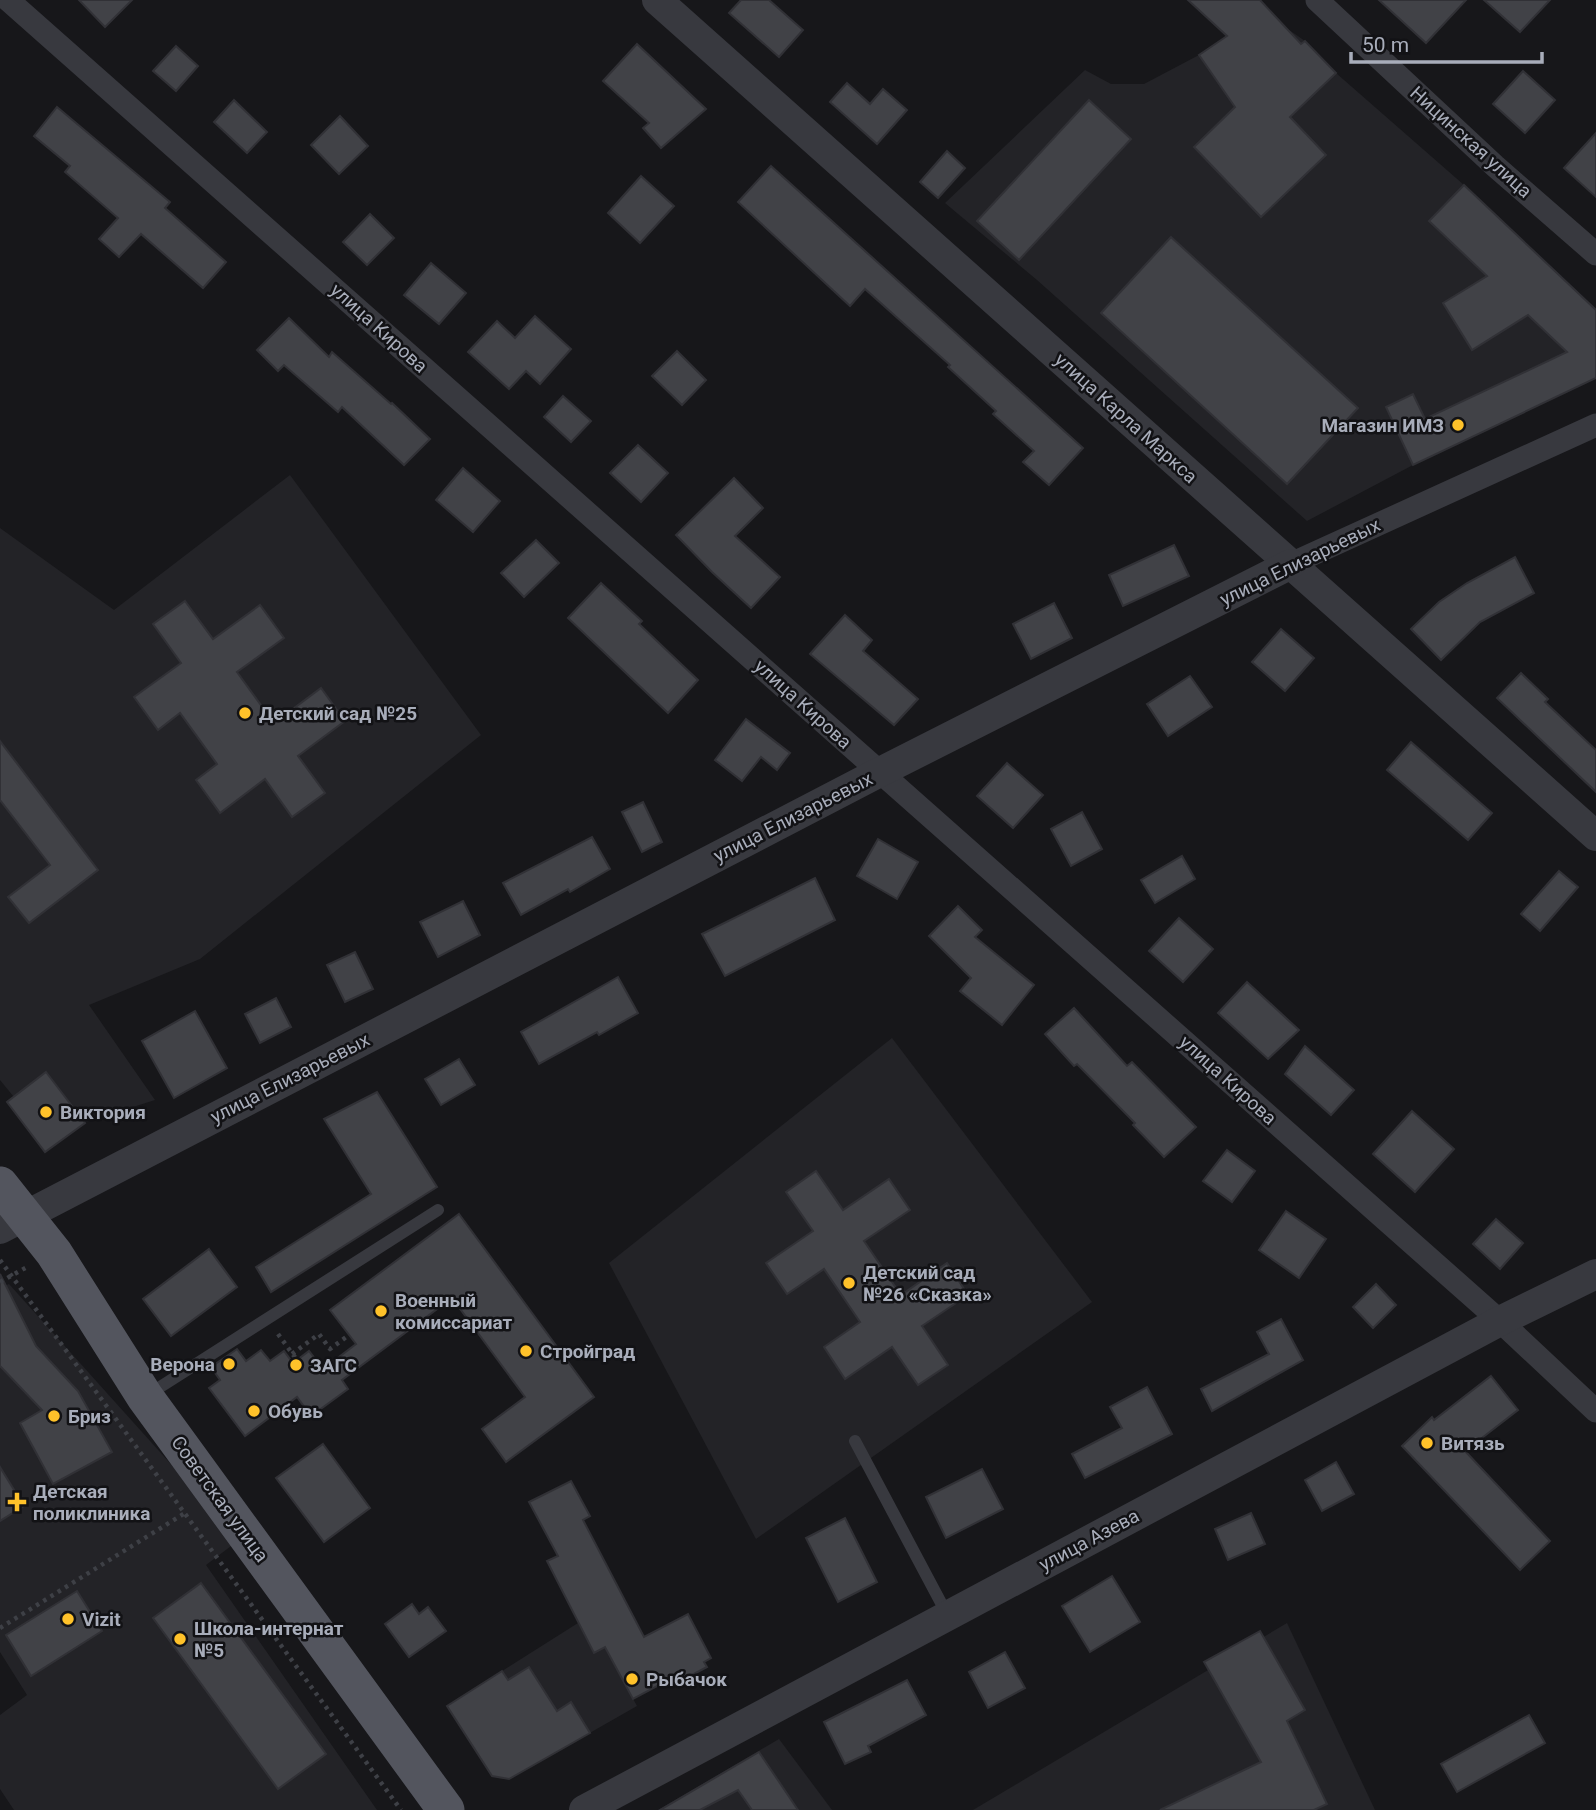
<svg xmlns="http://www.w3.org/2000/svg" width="1596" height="1810" font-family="Roboto,sans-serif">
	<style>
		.built { fill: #232327 }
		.building { fill: #414247; stroke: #313136; stroke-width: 2 }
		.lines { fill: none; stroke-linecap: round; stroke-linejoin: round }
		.path { stroke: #3e4046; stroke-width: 4.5; stroke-dasharray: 3.5 5; stroke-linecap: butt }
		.service { stroke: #38393f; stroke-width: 12 }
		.minor { stroke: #38393f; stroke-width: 23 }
		.tertiary { stroke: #38393f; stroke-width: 30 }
		.primary { stroke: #53555e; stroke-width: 37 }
		.poi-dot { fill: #ffc22a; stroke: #121215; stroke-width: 2.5 }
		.labels { text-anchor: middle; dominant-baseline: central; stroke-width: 5; stroke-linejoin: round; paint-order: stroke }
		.street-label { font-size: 19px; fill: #a8adba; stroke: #121215 }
		.poi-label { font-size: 19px; font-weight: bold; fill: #a8adba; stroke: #121215; text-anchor: start }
	</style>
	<rect width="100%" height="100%" fill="#17171a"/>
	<!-- built -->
	<g class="built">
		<path d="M 1269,9 L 1285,27 L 1305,41 L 1336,73 L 1464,185 L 1596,310 L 1596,378 L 1413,465 L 1307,521 L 1037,280 L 945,203 L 1085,70 L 1111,84 L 1144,84 L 1199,55 Z"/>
		<path d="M 290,475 L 481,735 L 200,959 L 89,1005 L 155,1100 L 45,1135 L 0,1080 L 0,528 L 114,610 Z"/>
		<path d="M 892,1038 L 1092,1302 L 756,1539 L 609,1263 Z"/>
		<path d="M 9,1284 L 239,1540 L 206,1565 L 377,1810 L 14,1810 L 0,1789 L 0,1715 L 27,1695 L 0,1652 L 0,1288 Z"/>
		<path d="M 578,1623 L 593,1652 L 605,1647 L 637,1706 L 509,1779 L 492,1776 L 447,1706 Z"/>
		<path d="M 1287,1623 L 1375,1810 L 973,1810 Z"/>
		<path d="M 779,1739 L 832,1810 L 658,1810 Z"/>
	</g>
	<!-- building -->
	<g class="building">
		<path d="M 79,0 L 132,0 L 105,27 Z"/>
		<path d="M 741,0 L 769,0 L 803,30 L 779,57 L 729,13 Z"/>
		<path d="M 1188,0 L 1260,0 L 1301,44 L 1305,41 L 1336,73 L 1290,117 L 1326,155 L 1261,217 L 1194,147 L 1235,107 L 1199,55 L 1227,36 Z"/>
		<path d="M 1379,0 L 1466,0 L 1426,43 Z"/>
		<path d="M 1484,0 L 1550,0 L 1520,32 Z"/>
		<path d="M 637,44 L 706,109 L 661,148 L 643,128 L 649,123 L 603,81 Z"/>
		<path d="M 176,46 L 198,66 L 176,91 L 153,71 Z"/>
		<path d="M 1523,71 L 1555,100 L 1525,133 L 1493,104 Z"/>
		<path d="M 847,83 L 870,104 L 883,89 L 907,110 L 877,144 L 830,102 Z"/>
		<path d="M 234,100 L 267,132 L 247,153 L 214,122 Z"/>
		<path d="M 1089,100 L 1131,139 L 1019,260 L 977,221 Z"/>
		<path d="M 57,107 L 170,202 L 165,208 L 226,262 L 203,288 L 141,234 L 119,257 L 99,239 L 118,218 L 65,172 L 70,166 L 34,136 Z"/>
		<path d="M 340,116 L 368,146 L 339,174 L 311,145 Z"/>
		<path d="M 1596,133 L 1596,197 L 1564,168 Z"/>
		<path d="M 947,151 L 965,168 L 938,198 L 920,182 Z"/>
		<path d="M 771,166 L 1083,448 L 1049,485 L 1023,462 L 1034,451 L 993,414 L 996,411 L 948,367 L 950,365 L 865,289 L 850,306 L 738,202 Z"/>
		<path d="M 641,176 L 674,206 L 640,243 L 608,213 Z"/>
		<path d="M 1464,185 L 1596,310 L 1596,378 L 1413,465 L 1386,407 L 1413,394 L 1425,419 L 1567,352 L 1528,315 L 1472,350 L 1443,303 L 1487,276 L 1429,221 Z"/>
		<path d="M 370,214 L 394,238 L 367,265 L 343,242 Z"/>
		<path d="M 1171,237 L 1358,408 L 1287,484 L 1101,313 Z"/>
		<path d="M 431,263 L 466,293 L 439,324 L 404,295 Z"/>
		<path d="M 535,316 L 571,349 L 540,384 L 526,371 L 509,389 L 468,352 L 497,321 L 515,338 Z"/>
		<path d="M 289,318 L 329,357 L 332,352 L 391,404 L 392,403 L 430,439 L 404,465 L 342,407 L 338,412 L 284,365 L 278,371 L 257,350 Z"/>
		<path d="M 677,351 L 706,380 L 682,405 L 652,376 Z"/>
		<path d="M 563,396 L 591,421 L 571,442 L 544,417 Z"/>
		<path d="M 638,445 L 668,473 L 641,502 L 610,473 Z"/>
		<path d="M 463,468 L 500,501 L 473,532 L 436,500 Z"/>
		<path d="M 734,478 L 763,508 L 735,536 L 780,577 L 751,608 L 712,572 L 676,535 Z"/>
		<path d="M 536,540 L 559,563 L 524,597 L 501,573 Z"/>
		<path d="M 1174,545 L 1189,576 L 1123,606 L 1109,575 Z"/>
		<path d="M 1515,557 L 1534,593 L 1480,622 L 1441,660 L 1411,629 L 1439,602 L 1467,583 Z"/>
		<path d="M 601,583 L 642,621 L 639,624 L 698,680 L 668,713 L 568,618 Z"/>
		<path d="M 185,601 L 213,639 L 260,605 L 284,638 L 237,672 L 274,723 L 321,688 L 345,721 L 298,756 L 325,793 L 292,817 L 265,779 L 220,813 L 196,780 L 217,764 L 180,713 L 158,730 L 134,697 L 181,663 L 153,624 Z"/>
		<path d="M 1054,603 L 1072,638 L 1031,659 L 1013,624 Z"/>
		<path d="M 845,615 L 872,640 L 863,651 L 918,699 L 894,725 L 810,654 Z"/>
		<path d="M 1281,629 L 1314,658 L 1285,691 L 1252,662 Z"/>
		<path d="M 1521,673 L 1548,699 L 1545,702 L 1596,750 L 1596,792 L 1497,698 Z"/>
		<path d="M 1190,676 L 1212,707 L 1168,736 L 1147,704 Z"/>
		<path d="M 746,719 L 790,753 L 777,770 L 761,757 L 742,781 L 715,760 Z"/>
		<path d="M 0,741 L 98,870 L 29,923 L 8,897 L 50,865 L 0,800 Z"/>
		<path d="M 1411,742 L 1492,813 L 1468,840 L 1387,770 Z"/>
		<path d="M 1007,763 L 1043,795 L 1013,828 L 977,796 Z"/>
		<path d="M 643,802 L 662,842 L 642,852 L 622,812 Z"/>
		<path d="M 1082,812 L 1102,849 L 1071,866 L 1051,829 Z"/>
		<path d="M 592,837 L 610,869 L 570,892 L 568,889 L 521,915 L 503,883 Z"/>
		<path d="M 878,839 L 918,862 L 897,899 L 857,876 Z"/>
		<path d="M 1182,856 L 1195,879 L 1155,903 L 1141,880 Z"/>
		<path d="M 1559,871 L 1578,887 L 1540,931 L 1521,914 Z"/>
		<path d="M 815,878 L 835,920 L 725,976 L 702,934 Z"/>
		<path d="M 463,901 L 480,935 L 438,957 L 420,922 Z"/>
		<path d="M 958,906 L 982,930 L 975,937 L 1034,985 L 1002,1025 L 960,991 L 971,978 L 929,936 Z"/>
		<path d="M 1179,918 L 1213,949 L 1183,982 L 1149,951 Z"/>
		<path d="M 355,952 L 373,989 L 345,1002 L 327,965 Z"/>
		<path d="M 618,977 L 638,1013 L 599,1035 L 597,1032 L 539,1064 L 521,1032 Z"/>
		<path d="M 1247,982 L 1299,1030 L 1268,1059 L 1218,1013 Z"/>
		<path d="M 276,998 L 291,1027 L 260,1043 L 245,1014 Z"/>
		<path d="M 1074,1008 L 1127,1066 L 1132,1062 L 1196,1127 L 1164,1157 L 1133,1125 L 1135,1123 L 1077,1064 L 1074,1066 L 1045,1034 Z"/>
		<path d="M 195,1011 L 227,1068 L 174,1098 L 142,1041 Z"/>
		<path d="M 1305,1046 L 1354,1090 L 1331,1115 L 1285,1074 Z"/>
		<path d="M 459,1059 L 475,1085 L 441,1105 L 425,1079 Z"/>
		<path d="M 46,1072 L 85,1123 L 45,1152 L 7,1102 Z"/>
		<path d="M 377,1092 L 437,1187 L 271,1292 L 256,1267 L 371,1194 L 324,1119 Z"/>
		<path d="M 1412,1111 L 1454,1149 L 1415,1192 L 1373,1154 Z"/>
		<path d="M 1227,1150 L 1255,1171 L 1232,1202 L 1203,1181 Z"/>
		<path d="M 816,1171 L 843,1210 L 889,1179 L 910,1210 L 864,1241 L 901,1295 L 947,1263 L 968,1295 L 922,1326 L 948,1365 L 918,1385 L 892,1347 L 845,1379 L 824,1347 L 860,1322 L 824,1269 L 787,1294 L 766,1263 L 813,1231 L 786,1192 Z"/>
		<path d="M 1286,1211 L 1326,1239 L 1299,1278 L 1259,1250 Z"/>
		<path d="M 459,1214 L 594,1397 L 506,1462 L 482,1429 L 525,1397 L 452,1298 L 342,1380 L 348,1389 L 311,1416 L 297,1397 L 245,1436 L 209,1388 L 220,1380 L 211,1367 L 237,1349 L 246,1361 L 261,1350 L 270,1361 L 284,1351 L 293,1363 L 309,1351 L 323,1369 L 356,1344 L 330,1310 Z"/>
		<path d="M 1496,1219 L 1523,1243 L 1500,1269 L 1473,1244 Z"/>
		<path d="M 209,1249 L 237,1287 L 171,1336 L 143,1299 Z"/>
		<path d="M 0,1274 L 36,1346 L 78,1391 L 112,1452 L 53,1484 L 20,1423 L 42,1410 L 0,1366 Z"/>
		<path d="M 1376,1284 L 1396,1305 L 1373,1328 L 1353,1307 Z"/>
		<path d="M 1281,1319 L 1303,1360 L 1212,1411 L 1201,1389 L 1269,1354 L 1257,1332 Z"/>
		<path d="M 1491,1376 L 1518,1410 L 1465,1451 L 1550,1541 L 1520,1570 L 1402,1446 L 1432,1417 L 1434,1420 Z"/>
		<path d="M 1147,1387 L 1172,1434 L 1085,1478 L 1072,1454 L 1122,1428 L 1110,1407 Z"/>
		<path d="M 323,1444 L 370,1508 L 324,1542 L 276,1478 Z"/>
		<path d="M 1336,1462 L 1354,1494 L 1322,1511 L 1305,1480 Z"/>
		<path d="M 0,1467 L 24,1506 L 0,1521 Z"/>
		<path d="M 982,1469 L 1003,1509 L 946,1538 L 926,1497 Z"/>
		<path d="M 571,1481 L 590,1516 L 583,1520 L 644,1637 L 688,1614 L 711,1658 L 704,1662 L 707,1667 L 677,1683 L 674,1677 L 633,1699 L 605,1647 L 594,1653 L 547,1561 L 558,1556 L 529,1502 Z"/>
		<path d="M 1251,1513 L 1265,1544 L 1228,1560 L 1215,1529 Z"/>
		<path d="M 845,1518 L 877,1582 L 838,1602 L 806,1538 Z"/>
		<path d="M 1112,1576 L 1140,1622 L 1090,1652 L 1062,1606 Z"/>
		<path d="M 201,1583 L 326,1754 L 278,1789 L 153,1618 Z"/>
		<path d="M 77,1591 L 102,1631 L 31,1676 L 6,1635 Z"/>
		<path d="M 412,1604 L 419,1614 L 428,1607 L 446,1631 L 409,1657 L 385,1624 Z"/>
		<path d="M 1260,1631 L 1305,1710 L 1287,1721 L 1327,1804 L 1314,1810 L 1160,1810 L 1261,1762 L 1204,1662 Z"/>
		<path d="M 1005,1652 L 1025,1688 L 988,1708 L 969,1672 Z"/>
		<path d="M 529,1667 L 557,1711 L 571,1702 L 590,1733 L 509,1779 L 492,1776 L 447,1706 L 502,1671 L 508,1680 Z"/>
		<path d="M 907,1680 L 926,1715 L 868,1746 L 871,1752 L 845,1764 L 824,1722 Z"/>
		<path d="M 1529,1715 L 1545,1743 L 1457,1792 L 1441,1764 Z"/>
		<path d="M 759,1752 L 798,1810 L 752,1810 L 738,1790 L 700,1810 L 660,1810 Z"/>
	</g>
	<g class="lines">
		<!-- path -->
		<g class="path">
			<path d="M 0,1260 L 401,1810"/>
			<path d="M 0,1282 L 27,1267"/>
			<path d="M 278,1334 L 297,1360"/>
			<path d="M 292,1354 L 319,1334 L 330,1349 L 349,1335"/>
			<path d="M 0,1628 L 185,1513"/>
		</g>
		<!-- service -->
		<g class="service">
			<path d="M 146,1396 L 438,1210"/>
			<path d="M 855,1441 L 948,1616"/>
		</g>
		<!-- minor -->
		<g class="minor">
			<path d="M 8,0 L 1500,1321 L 1596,1411"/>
			<path d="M 1317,0 L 1495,166 L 1596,254"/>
			<path d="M 1291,564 L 1596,425"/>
		</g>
		<!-- tertiary -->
		<g class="tertiary">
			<path d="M 657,0 L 1596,836"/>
			<path d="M 0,1229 L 880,772 L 1291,564"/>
			<path d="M 584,1810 L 1500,1321 L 1596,1274"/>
		</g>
		<!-- primary -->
		<path class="primary" d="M 0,1185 L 54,1253 L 145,1397 L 446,1810"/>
	</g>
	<!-- markers -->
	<g class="poi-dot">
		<circle cx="1458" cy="425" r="7"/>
		<circle cx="245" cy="713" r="7"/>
		<circle cx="46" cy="1112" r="7"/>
		<circle cx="849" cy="1283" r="7"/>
		<circle cx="381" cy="1311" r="7"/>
		<circle cx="526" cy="1351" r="7"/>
		<circle cx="229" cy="1364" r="7"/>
		<circle cx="296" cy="1365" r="7"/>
		<circle cx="254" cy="1411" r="7"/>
		<circle cx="54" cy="1416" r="7"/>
		<circle cx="1427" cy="1443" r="7"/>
		<path d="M13.5 1491.5h7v7h7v7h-7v7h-7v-7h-7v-7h7z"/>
		<circle cx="68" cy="1619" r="7"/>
		<circle cx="180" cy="1639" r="7"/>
		<circle cx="632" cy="1679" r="7"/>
	</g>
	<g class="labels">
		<!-- street labels -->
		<g class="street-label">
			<text transform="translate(1471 142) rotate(42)">Ницинская улица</text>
			<text transform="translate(379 328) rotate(42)">улица Кирова</text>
			<text transform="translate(1126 418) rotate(42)">улица Карла Маркса</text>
			<text transform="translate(1300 562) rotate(-26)">улица Елизарьевых</text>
			<text transform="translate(803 704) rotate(42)">улица Кирова</text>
			<text transform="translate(793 817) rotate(-27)">улица Елизарьевых</text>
			<text transform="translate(290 1078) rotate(-27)">улица Елизарьевых</text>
			<text transform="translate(1228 1080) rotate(42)">улица Кирова</text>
			<text transform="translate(220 1499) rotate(54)">Советская улица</text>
			<text transform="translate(1089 1540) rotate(-28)">улица Азева</text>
		</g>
		<!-- poi labels -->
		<g class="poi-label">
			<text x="1444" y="425" text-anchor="end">Магазин ИМЗ</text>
			<text x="259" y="713">Детский сад №25</text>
			<text x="60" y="1112">Виктория</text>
			<text x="863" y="1272">Детский сад<tspan x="863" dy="22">№26 «Сказка»</tspan></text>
			<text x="395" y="1300">Военный<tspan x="395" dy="22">комиссариат</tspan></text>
			<text x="540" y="1351">Стройград</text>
			<text x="215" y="1364" text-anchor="end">Верона</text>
			<text x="310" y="1365">ЗАГС</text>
			<text x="268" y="1411">Обувь</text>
			<text x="68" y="1416">Бриз</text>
			<text x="1441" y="1443">Витязь</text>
			<text x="33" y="1491">Детская<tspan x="33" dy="22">поликлиника</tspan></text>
			<text x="82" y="1619">Vizit</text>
			<text x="194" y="1628">Школа-интернат<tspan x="194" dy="22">№5</tspan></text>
			<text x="646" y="1679">Рыбачок</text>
		</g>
	</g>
	<!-- scale -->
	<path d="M1351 52v10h191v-10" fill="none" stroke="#a8adba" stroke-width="3.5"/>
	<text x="1362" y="52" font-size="21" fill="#a8adba" stroke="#121215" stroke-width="5" paint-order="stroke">50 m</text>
</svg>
